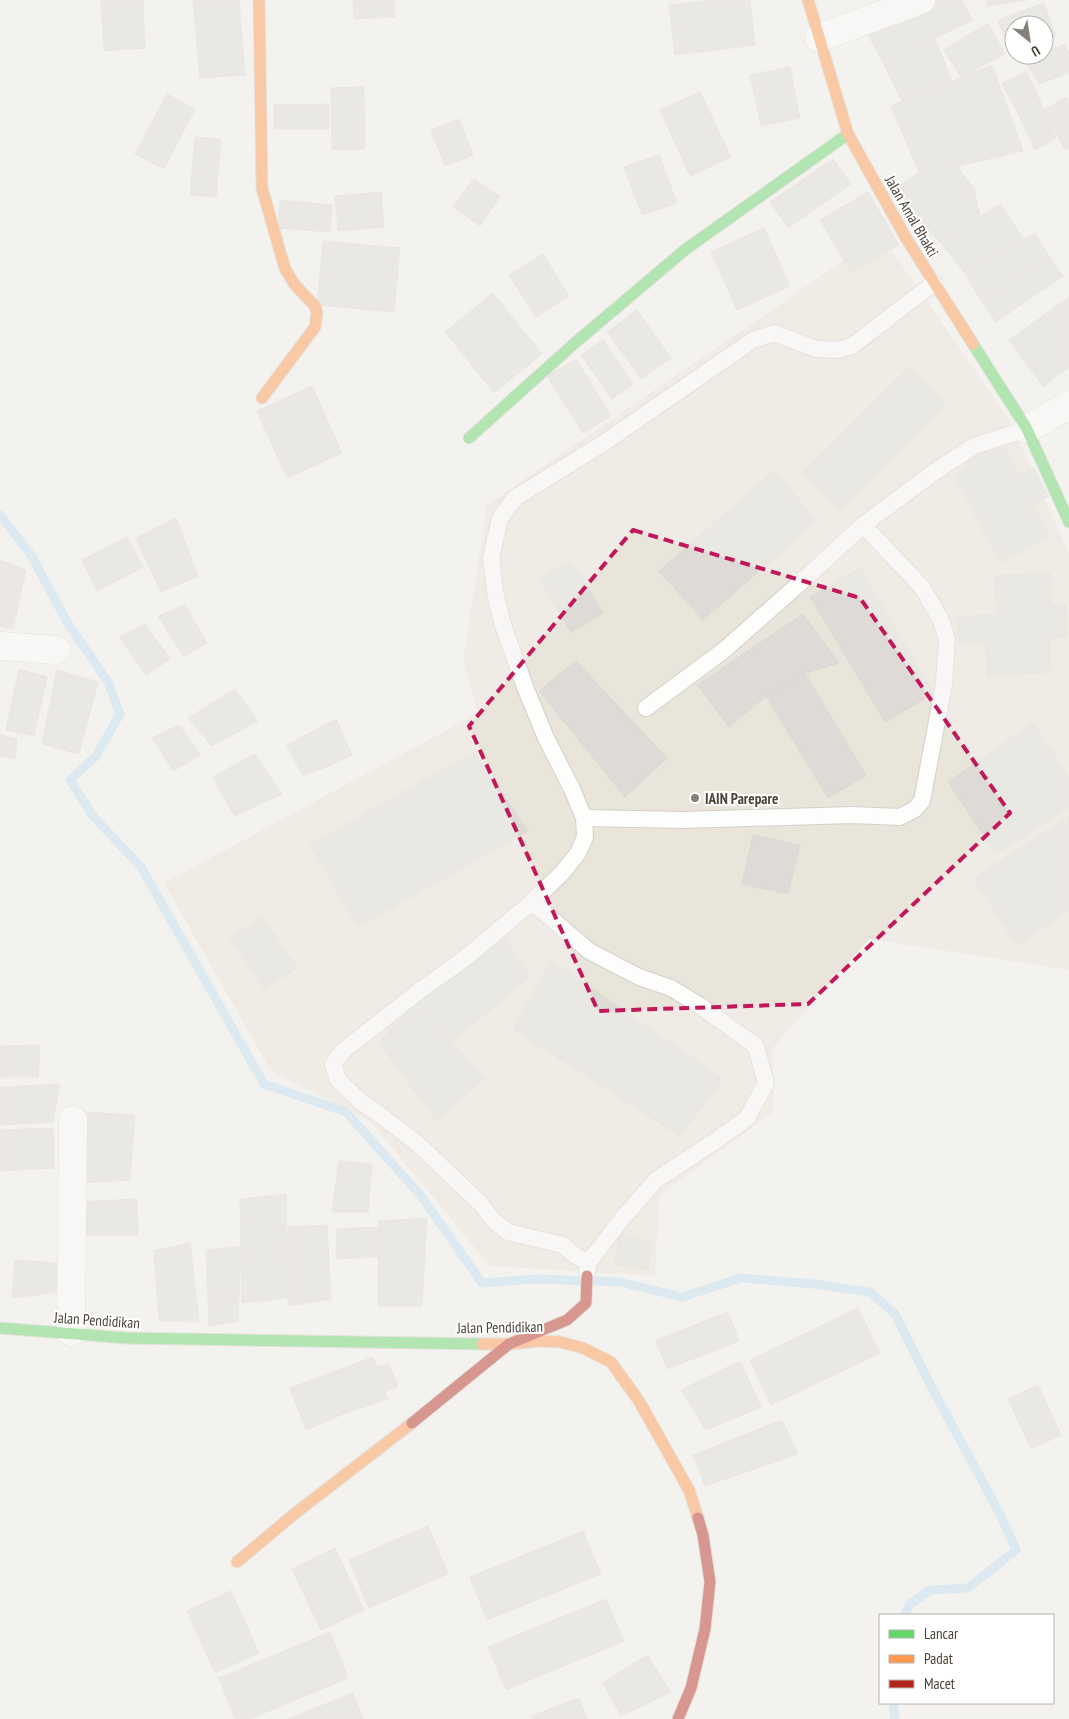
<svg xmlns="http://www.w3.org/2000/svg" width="1069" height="1719" font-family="'PT Sans Narrow',sans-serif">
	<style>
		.education { fill: #eae5da }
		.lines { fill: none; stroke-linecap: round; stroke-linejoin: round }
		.stream { stroke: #c0ddf1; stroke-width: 9 }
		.building { fill: #dedbd6; stroke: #dcd9d4 }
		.lane-casing { stroke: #d2d0cb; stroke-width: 18 }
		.street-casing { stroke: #d2d0cb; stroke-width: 29 }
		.fast-casing { stroke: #d3cfc5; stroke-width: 13 }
		.slow-casing { stroke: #d3cfc5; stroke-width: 13 }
		.jam-casing { stroke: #d3cfc5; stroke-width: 13 }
		.lane { stroke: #fdfdfc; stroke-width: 16 }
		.street { stroke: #fdfdfc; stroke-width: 28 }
		.fast { stroke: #63d668; stroke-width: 11 }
		.slow { stroke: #ff974d; stroke-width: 11 }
		.jam { stroke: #b3261e; stroke-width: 11 }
		.marked { fill: none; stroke: #c2185b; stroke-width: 4; stroke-dasharray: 10 6; stroke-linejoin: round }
		.poi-dot { fill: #868178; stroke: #fff; stroke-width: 2 }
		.labels { text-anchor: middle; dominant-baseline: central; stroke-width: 4; stroke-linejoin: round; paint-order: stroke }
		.street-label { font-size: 15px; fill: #4b4439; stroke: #fff }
		.poi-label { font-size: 15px; font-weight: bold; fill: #4b4439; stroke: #fff; text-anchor: start }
	</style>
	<rect width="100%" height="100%" fill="#f4f2ee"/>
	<!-- education -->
	<path class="education" d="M 881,235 L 1009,419 L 1069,553 L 1069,970 L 869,939 L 772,1049 L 774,1111 L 659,1196 L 655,1276 L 490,1266 L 371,1122 L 271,1071 L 164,883 L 478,713 L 463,661 L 487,505 Z"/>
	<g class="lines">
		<!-- stream -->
		<g class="stream">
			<path d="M 0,515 L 31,555 L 67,622 L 108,682 L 120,714 L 96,756 L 70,780 L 93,816 L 141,867 L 264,1084 L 346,1112 L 421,1196 L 482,1283 L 536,1279 L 620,1282 L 682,1297 L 741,1278 L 814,1284 L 870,1292 L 895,1314 L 930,1384 L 1001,1516 L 1016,1550 L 968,1588 L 930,1590 L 909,1605 L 905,1615"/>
			<path d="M 893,1703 L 895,1719"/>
		</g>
	</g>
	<!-- building -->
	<g class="building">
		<path d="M 101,0 L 143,0 L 145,48 L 104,51 Z"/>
		<path d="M 193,0 L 239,0 L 245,75 L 200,78 Z"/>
		<path d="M 353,0 L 394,0 L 395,17 L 354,19 Z"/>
		<path d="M 712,0 L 750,0 L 755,45 L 675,55 L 669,5 Z"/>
		<path d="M 939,0 L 961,0 L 973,20 L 920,45 L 900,12 Z"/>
		<path d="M 987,0 L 1026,0 L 988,6 Z"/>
		<path d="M 1044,3 L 1056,37 L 1044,42 L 1044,25 L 1014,25 L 1014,53 L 1011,54 L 998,20 Z"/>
		<path d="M 900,12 L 920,45 L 883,62 L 864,28 Z"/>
		<path d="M 988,23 L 1005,54 L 961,77 L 944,50 Z"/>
		<path d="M 935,38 L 952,81 L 902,101 L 883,62 Z"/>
		<path d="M 1065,44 L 1069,53 L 1069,73 L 1039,84 L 1026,62 Z"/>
		<path d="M 992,65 L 1023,151 L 958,166 L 947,152 L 919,172 L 891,106 Z"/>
		<path d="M 790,67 L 800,118 L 761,126 L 750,75 Z"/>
		<path d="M 1026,71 L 1036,92 L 1014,105 L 1002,84 Z"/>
		<path d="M 364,87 L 365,149 L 332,150 L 331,88 Z"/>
		<path d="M 700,92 L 731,157 L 690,176 L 660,110 Z"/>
		<path d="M 1036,92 L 1056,138 L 1035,150 L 1014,105 Z"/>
		<path d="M 167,94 L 195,109 L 164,169 L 135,154 Z"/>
		<path d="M 1066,97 L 1069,102 L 1069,148 L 1065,150 L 1044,110 Z"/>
		<path d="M 329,104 L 329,129 L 274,129 L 274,105 Z"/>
		<path d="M 459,119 L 473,155 L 445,166 L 431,130 Z"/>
		<path d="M 195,137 L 221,139 L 216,197 L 190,195 Z"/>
		<path d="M 947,152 L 974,189 L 922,226 L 895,189 Z"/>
		<path d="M 659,155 L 677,203 L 642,215 L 624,167 Z"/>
		<path d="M 833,159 L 851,184 L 788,228 L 770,202 Z"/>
		<path d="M 474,179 L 500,197 L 480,226 L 453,207 Z"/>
		<path d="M 974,189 L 980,217 L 939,241 L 922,226 Z"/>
		<path d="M 381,192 L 384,227 L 338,231 L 335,196 Z"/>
		<path d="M 868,192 L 899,245 L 851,273 L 820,220 Z"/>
		<path d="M 280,200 L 332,205 L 330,232 L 278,228 Z"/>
		<path d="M 1001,204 L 1023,239 L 964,272 L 939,241 Z"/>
		<path d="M 764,228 L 790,286 L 737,310 L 711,252 Z"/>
		<path d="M 1035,233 L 1049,256 L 982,302 L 964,272 Z"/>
		<path d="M 323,241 L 400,248 L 394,312 L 317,305 Z"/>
		<path d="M 543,254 L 569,296 L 536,317 L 509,275 Z"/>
		<path d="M 1049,256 L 1063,276 L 996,322 L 982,302 Z"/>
		<path d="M 493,293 L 542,354 L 494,393 L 445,332 Z"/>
		<path d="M 1069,297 L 1069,367 L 1043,387 L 1009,340 Z"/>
		<path d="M 637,310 L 671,358 L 641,379 L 607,332 Z"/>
		<path d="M 603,340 L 633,384 L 612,399 L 581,355 Z"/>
		<path d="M 576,359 L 611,416 L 583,433 L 547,376 Z"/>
		<path d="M 909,367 L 946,405 L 840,510 L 803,472 Z"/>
		<path d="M 312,386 L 342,453 L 287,478 L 257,411 Z"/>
		<path d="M 1004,447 L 1019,475 L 1034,468 L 1048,496 L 1033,504 L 1050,537 L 1000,563 L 954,475 L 968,467 L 964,462 L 988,450 L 990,454 Z"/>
		<path d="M 774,471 L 817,521 L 703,620 L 659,571 Z"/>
		<path d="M 176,518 L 198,576 L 161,592 L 136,538 Z"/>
		<path d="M 127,537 L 143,567 L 97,591 L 82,560 Z"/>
		<path d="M 0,560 L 26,570 L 13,629 L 0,626 Z"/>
		<path d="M 571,561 L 603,613 L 571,632 L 539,579 Z"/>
		<path d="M 860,568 L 934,693 L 885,722 L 810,597 Z"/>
		<path d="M 1050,572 L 1052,606 L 1066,605 L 1068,637 L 1049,638 L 1051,672 L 987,677 L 985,642 L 959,643 L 957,617 L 997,614 L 994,576 Z"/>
		<path d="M 185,605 L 207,643 L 184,657 L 158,616 Z"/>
		<path d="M 803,614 L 839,663 L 805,673 L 766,696 L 729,727 L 697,685 Z"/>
		<path d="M 145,624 L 170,659 L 146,675 L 119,637 Z"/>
		<path d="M 576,661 L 667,758 L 625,797 L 539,691 Z"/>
		<path d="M 19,669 L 47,677 L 34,736 L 6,730 Z"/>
		<path d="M 57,670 L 98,682 L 79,754 L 42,744 Z"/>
		<path d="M 805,673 L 866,775 L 828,798 L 766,696 Z"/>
		<path d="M 235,689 L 258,721 L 212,746 L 188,718 Z"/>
		<path d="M 336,719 L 352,755 L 327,767 L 302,775 L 287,745 Z"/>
		<path d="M 1033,723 L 1069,778 L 1069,808 L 996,854 L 948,782 Z"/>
		<path d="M 179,725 L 201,755 L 173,771 L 152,738 Z"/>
		<path d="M 0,735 L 17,739 L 15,759 L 0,756 Z"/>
		<path d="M 474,752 L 528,831 L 358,927 L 310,845 Z"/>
		<path d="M 255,754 L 282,794 L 234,816 L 213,777 Z"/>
		<path d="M 1069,816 L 1069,911 L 1016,945 L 974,878 Z"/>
		<path d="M 753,835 L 800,845 L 788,894 L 742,884 Z"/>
		<path d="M 262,916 L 297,968 L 264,989 L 230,938 Z"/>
		<path d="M 503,935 L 530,977 L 452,1042 L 416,1003 Z"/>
		<path d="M 551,960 L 723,1079 L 680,1136 L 513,1029 Z"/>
		<path d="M 416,1003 L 485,1078 L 437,1121 L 379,1043 Z"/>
		<path d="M 40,1045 L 38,1077 L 0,1077 L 0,1046 Z"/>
		<path d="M 60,1084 L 53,1122 L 0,1125 L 0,1087 Z"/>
		<path d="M 84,1112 L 135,1115 L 130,1180 L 83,1183 Z"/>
		<path d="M 53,1128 L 54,1168 L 0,1171 L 0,1130 Z"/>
		<path d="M 339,1161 L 372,1164 L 368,1212 L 332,1212 Z"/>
		<path d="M 286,1194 L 288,1298 L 242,1303 L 240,1199 Z"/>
		<path d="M 137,1199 L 138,1235 L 78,1235 L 78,1202 Z"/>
		<path d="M 427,1218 L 422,1306 L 378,1306 L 379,1221 Z"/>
		<path d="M 327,1225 L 331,1299 L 288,1306 L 288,1227 Z"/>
		<path d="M 379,1227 L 379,1257 L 336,1259 L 337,1229 Z"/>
		<path d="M 620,1233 L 652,1242 L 648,1270 L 614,1265 Z"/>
		<path d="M 190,1243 L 199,1322 L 159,1321 L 154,1251 Z"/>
		<path d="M 241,1246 L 238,1321 L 209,1326 L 206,1250 Z"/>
		<path d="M 15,1260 L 61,1263 L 59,1292 L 12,1298 Z"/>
		<path d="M 858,1308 L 880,1353 L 771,1405 L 750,1360 Z"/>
		<path d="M 728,1312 L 739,1341 L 667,1369 L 656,1340 Z"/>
		<path d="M 373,1357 L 377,1367 L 388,1363 L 398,1386 L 385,1392 L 388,1399 L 343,1414 L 306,1430 L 290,1388 Z"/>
		<path d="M 740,1361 L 761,1407 L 706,1430 L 681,1390 Z"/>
		<path d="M 1038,1385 L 1061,1435 L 1031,1449 L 1008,1399 Z"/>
		<path d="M 782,1420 L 798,1454 L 705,1486 L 693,1455 Z"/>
		<path d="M 428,1526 L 448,1574 L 369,1608 L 349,1560 Z"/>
		<path d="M 583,1531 L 601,1574 L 487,1620 L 470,1577 Z"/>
		<path d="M 335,1548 L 364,1610 L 321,1630 L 292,1569 Z"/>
		<path d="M 231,1591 L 259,1653 L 215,1673 L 187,1611 Z"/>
		<path d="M 606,1599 L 624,1641 L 506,1690 L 488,1647 Z"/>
		<path d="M 330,1632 L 348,1678 L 250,1719 L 235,1719 L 219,1678 Z"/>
		<path d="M 647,1655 L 671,1692 L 621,1716 L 603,1683 Z"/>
		<path d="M 353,1693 L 363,1719 L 288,1719 Z"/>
		<path d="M 579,1698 L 587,1719 L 533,1719 L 531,1716 Z"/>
	</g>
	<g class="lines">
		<!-- lane casing -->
		<g class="lane-casing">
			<g id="lane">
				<path d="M 646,708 L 723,651 L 799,584 L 863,525 L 933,473 L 974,446 L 1027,429"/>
				<path d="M 584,818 L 683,820 L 852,815 L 900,817 L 915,809 L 922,801 L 944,684 L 947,639 L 941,620 L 922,587 L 863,525"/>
				<path d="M 532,902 L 589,951 L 639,977 L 671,988 L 699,1005 L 756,1046 L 766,1083 L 747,1118 L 717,1140 L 656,1180 L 621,1220 L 588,1263 L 587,1272"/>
				<path d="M 588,1263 L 573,1254 L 563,1245 L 508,1232 L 494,1221 L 481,1204 L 419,1145 L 379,1114 L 361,1102 L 338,1080 L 333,1064 L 343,1051 L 419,991 L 464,959 L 532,902 L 562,873 L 578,853 L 585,837 L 584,818 L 572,789 L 546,738 L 525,687 L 502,622 L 495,592 L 491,558 L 500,518 L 515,498 L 605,442 L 753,340 L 774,333 L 816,349 L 837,350 L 852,346 L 934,283"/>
			</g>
		</g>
		<!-- street casing -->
		<g class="street-casing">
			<g id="street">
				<path d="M 819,38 L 921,0"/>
				<path d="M 1027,429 L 1069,405"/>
				<path d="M 0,646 L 56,650"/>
				<path d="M 71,1332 L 73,1120"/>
			</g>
		</g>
		<!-- fast casing -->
		<g class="fast-casing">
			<g id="fast">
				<path d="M 973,344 L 1027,429 L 1069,522"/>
				<path d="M 469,438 L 576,342 L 686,249 L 848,134"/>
				<path d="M 0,1328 L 126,1338 L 482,1344"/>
			</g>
		</g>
		<!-- slow casing -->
		<g class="slow-casing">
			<g id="slow">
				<path d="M 259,0 L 262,188 L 285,269 L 295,285 L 315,306 L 317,313 L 315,327 L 262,398"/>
				<path d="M 808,0 L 848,134 L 906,238 L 973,344"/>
				<path d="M 482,1344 L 509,1344 L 540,1341 L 560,1342 L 583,1348 L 611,1362 L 639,1401 L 689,1490 L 698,1518"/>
				<path d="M 237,1562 L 293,1515 L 412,1423"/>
			</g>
		</g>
		<!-- jam casing -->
		<g class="jam-casing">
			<g id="jam">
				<path d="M 412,1423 L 509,1344 L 567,1320 L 586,1303 L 587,1276"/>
				<path d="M 678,1719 L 691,1688 L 705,1629 L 710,1582 L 703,1535 L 698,1518"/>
			</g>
		</g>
		<!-- lane -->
		<use href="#lane" class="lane"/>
		<!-- street -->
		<use href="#street" class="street"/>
		<!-- fast -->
		<use href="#fast" class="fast"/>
		<!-- slow -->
		<use href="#slow" class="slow"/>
		<!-- jam -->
		<use href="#jam" class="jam"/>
	</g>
	<!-- marked area -->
	<path d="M0 0H1069V1719H0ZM 633,530 L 860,598 L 1010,813 L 808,1004 L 598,1011 L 469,726 Z" fill="#f4f2ee" fill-opacity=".55" fill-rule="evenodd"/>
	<path class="marked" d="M 633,530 L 860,598 L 1010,813 L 808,1004 L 598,1011 L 469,726 Z"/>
	<!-- markers -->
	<circle class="poi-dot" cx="695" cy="798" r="5"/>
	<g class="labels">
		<!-- street labels -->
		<g class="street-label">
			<text transform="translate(912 216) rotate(60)">Jalan Amal Bhakti</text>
			<text transform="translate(97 1320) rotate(4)">Jalan Pendidikan</text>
			<text transform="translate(500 1327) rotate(-1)">Jalan Pendidikan</text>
		</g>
		<!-- poi labels -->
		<g class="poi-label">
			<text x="705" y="798">IAIN Parepare</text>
		</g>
	</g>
	<!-- legend -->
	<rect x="879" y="1614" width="175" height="90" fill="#ffffff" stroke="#b7b4b0"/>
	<rect x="889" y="1630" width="25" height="8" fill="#63d668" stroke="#b7b4b0"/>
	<text x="924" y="1639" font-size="15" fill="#4b4439">Lancar</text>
	<rect x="889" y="1655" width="25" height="8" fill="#ff974d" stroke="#b7b4b0"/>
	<text x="924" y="1664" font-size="15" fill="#4b4439">Padat</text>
	<rect x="889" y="1680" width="25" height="8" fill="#b3261e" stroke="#b7b4b0"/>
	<text x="924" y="1689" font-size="15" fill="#4b4439">Macet</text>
	<!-- north arrow -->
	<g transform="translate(1029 40) rotate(150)"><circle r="24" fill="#ffffff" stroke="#b7b4b0"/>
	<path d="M0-4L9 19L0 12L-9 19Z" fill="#868178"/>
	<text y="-8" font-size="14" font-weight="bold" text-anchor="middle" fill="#4b4439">U</text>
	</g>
</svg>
